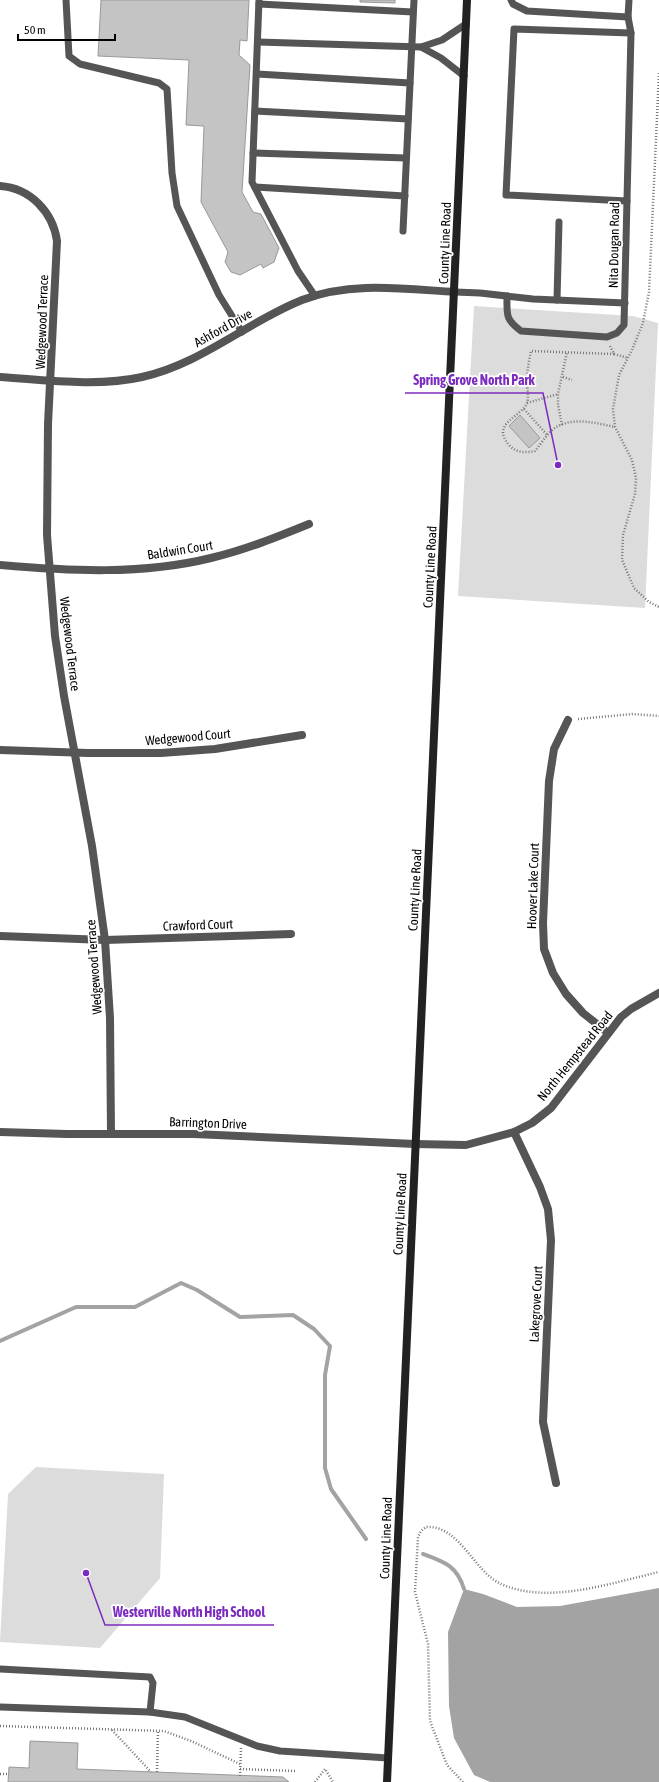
<svg xmlns="http://www.w3.org/2000/svg" width="659" height="1782" font-family="'Asap Condensed',sans-serif">
	<style>
		.green { fill: #dcdcdc }
		.water { fill: #a3a3a3 }
		.lines { fill: none; stroke-linecap: round; stroke-linejoin: round }
		.stream { stroke: #a3a3a3; stroke-width: 4 }
		.building { fill: #c4c4c4; stroke: #999 }
		.path { stroke: #777; stroke-width: 2.5; stroke-dasharray: 1 2; stroke-linecap: butt }
		.service { stroke: #555; stroke-width: 7 }
		.minor { stroke: #555; stroke-width: 8 }
		.tertiary { stroke: #555; stroke-width: 8 }
		.secondary { stroke: #222; stroke-width: 8 }
		.labels { text-anchor: middle; dominant-baseline: central; stroke-width: 3.5; stroke-linejoin: round; paint-order: stroke }
		.street-label { font-size: 13px; fill: #000; stroke: #fff }
		.leader { fill: none; stroke: #7b2cbf; stroke-width: 1.5 }
		.callout-dot { fill: #7b2cbf; stroke: #fff; stroke-width: 1.5 }
		.callout-label { font-size: 14px; text-anchor: middle; font-weight: bold; fill: #7b2cbf; stroke: #fff; stroke-width: 3.5; stroke-linejoin: round; paint-order: stroke }
	</style>
	<rect width="100%" height="100%" fill="#fff"/>
	<!-- green -->
	<g class="green">
		<path d="M 474,306 L 633,316 L 658,323 L 645,608 L 458,596 Z"/>
		<path d="M 36,1467 L 164,1474 L 160,1578 L 100,1648 L 0,1642 L 8,1494 Z"/>
	</g>
	<!-- water -->
	<path class="water" d="M 659,1588 L 659,1782 L 490,1782 L 474,1775 L 454,1738 L 449,1706 L 448,1632 L 464,1589 L 483,1594 L 517,1607 L 560,1606 Z"/>
	<g class="lines">
		<!-- stream -->
		<g class="stream">
			<path d="M 0,1341 L 76,1307 L 135,1307 L 181,1283 L 197,1290 L 240,1317 L 293,1315 L 314,1329 L 330,1346 L 325,1375 L 325,1468 L 331,1489 L 366,1539"/>
			<path d="M 423,1554 C 445,1562 457,1566 464,1589"/>
		</g>
	</g>
	<!-- building -->
	<g class="building">
		<path d="M 101,0 L 249,0 L 247,41 L 240,40 L 239,55 L 250,65 L 242,192 L 253,212 L 261,214 L 279,248 L 274,262 L 263,268 L 261,264 L 240,275 L 231,272 L 225,262 L 228,252 L 201,202 L 204,126 L 186,125 L 189,60 L 98,56 Z"/>
		<path d="M 360,0 L 395,0 L 395,3 L 360,2 Z"/>
		<path d="M 520,415 L 540,438 L 529,448 L 509,426 Z"/>
		<path d="M 30,1741 L 78,1743 L 77,1769 L 283,1777 L 289,1782 L 8,1782 L 9,1767 L 29,1768 Z"/>
	</g>
	<g class="lines">
		<!-- path -->
		<g class="path">
			<path d="M 659,73 L 649,292 L 643,323 L 632,350 L 619,375 L 613,409 L 615,427 L 632,460 L 636,478 L 635,494 L 623,535 L 622,560 L 634,588 L 649,602 L 659,607"/>
			<path d="M 610,346 L 614,354 L 628,358"/>
			<path d="M 614,354 L 531,351 C 529,361 527,371 527,381 C 527,388 529,397 527,403 C 522,417 490,423 509,445 C 516,453 526,453 535,451 C 540,445 545,437 551,431 C 569,415 595,423 615,427"/>
			<path d="M 563,377 L 572,380"/>
			<path d="M 527,403 L 558,394"/>
			<path d="M 524,409 L 548,436"/>
			<path d="M 562,425 L 558,405 L 558,394 L 567,352"/>
			<path d="M 578,719 L 633,714 L 659,716"/>
			<path d="M 0,1726 L 164,1731 L 191,1741 L 240,1764"/>
			<path d="M 112,1730 L 151,1772"/>
			<path d="M 240,1769 L 295,1771"/>
			<path d="M 157,1772 L 158,1731"/>
			<path d="M 0,1774 L 9,1774"/>
			<path d="M 240,1776 L 241,1748"/>
			<path d="M 315,1782 L 325,1769 L 333,1782"/>
			<path d="M 463,1782 L 447,1765 L 430,1721 L 428,1644 L 415,1592 L 418,1537 L 421,1531 L 426,1527 C 460,1525 473,1571 501,1584 C 548,1605 611,1583 659,1572"/>
		</g>
		<!-- service -->
		<g class="service">
			<path d="M 66,0 L 69,56 L 80,64 L 159,83 L 167,89 L 172,173 L 177,206 L 219,295 L 242,332"/>
			<path d="M 259,0 L 252,182 L 298,271 L 315,296"/>
			<path d="M 511,0 L 513,4 L 527,11 L 628,17"/>
			<path d="M 259,4 L 413,12"/>
			<path d="M 258,42 L 421,47 L 441,58 L 464,76"/>
			<path d="M 421,47 L 442,40 L 466,24"/>
			<path d="M 257,74 L 410,83"/>
			<path d="M 255,111 L 408,119"/>
			<path d="M 253,153 L 406,158"/>
			<path d="M 255,187 L 405,196"/>
			<path d="M 627,201 L 506,195 L 514,29 L 631,33"/>
			<path d="M 403,231 L 414,0"/>
			<path d="M 455,292 L 480,293 L 533,299 L 625,303"/>
			<path d="M 507,296 C 507,315 505,319 521,331 L 607,337 L 617,333 L 624,325 L 631,33 L 628,17 L 629,0"/>
			<path d="M 557,300 L 559,222"/>
			<path d="M 0,1669 L 150,1677 L 153,1683 L 150,1712"/>
			<path d="M 0,1707 L 150,1712 L 185,1717 L 257,1746 L 280,1751 L 388,1758"/>
		</g>
		<!-- minor -->
		<g class="minor">
			<path d="M 0,186 C 30,188 53,212 57,241 L 48,424 L 47,535 L 55,636 L 64,696 L 92,846 L 105,940 L 110,1018 L 111,1134"/>
			<path d="M 0,377 C 45,380 98,387 142,377 C 201,364 247,322 302,300 C 351,281 404,289 455,292"/>
			<path d="M 0,565 C 70,571 142,575 211,558 C 245,550 277,537 309,524"/>
			<path d="M 568,720 L 554,749 L 549,781 L 543,923 L 544,949 L 553,973 L 566,994 L 583,1013 L 608,1033"/>
			<path d="M 0,750 L 88,753 L 161,753 L 215,749 L 302,735"/>
			<path d="M 0,936 L 105,940 L 291,934"/>
			<path d="M 0,1132 L 67,1134 L 194,1134 L 415,1144"/>
			<path d="M 514,1132 L 540,1187 L 548,1209 L 551,1240 L 543,1422 L 556,1483"/>
		</g>
		<!-- tertiary -->
		<path class="tertiary" d="M 415,1144 L 466,1145 L 514,1132 L 532,1123 L 551,1108 L 621,1017 L 631,1009 L 659,993"/>
		<!-- secondary -->
		<path class="secondary" d="M 387,1782 L 467,0"/>
	</g>
	<g class="labels">
		<!-- street labels -->
		<g class="street-label">
			<text transform="translate(445 243) rotate(-88)">County Line Road</text>
			<text transform="translate(614 245) rotate(-89)">Nita Dougan Road</text>
			<text transform="translate(42 322) rotate(-88)">Wedgewood Terrace</text>
			<text transform="translate(223 328) rotate(-29)">Ashford Drive</text>
			<text transform="translate(180 550) rotate(-9)">Baldwin Court</text>
			<text transform="translate(430 567) rotate(-87)">County Line Road</text>
			<text transform="translate(70 644) rotate(83)">Wedgewood Terrace</text>
			<text transform="translate(188 737) rotate(-5)">Wedgewood Court</text>
			<text transform="translate(533 886) rotate(-88)">Hoover Lake Court</text>
			<text transform="translate(415 890) rotate(-87)">County Line Road</text>
			<text transform="translate(198 925) rotate(-2)">Crawford Court</text>
			<text transform="translate(94 967) rotate(-94)">Wedgewood Terrace</text>
			<text transform="translate(575 1056) rotate(-51)">North Hempstead Road</text>
			<text transform="translate(208 1123) rotate(2)">Barrington Drive</text>
			<text transform="translate(400 1214) rotate(-87)">County Line Road</text>
			<text transform="translate(536 1304) rotate(-87)">Lakegrove Court</text>
			<text transform="translate(386 1538) rotate(-88)">County Line Road</text>
		</g>
	</g>
	<!-- callouts -->
	<path class="leader" d="M558 465L543 393H405M86 1573L105 1625H274"/>
	<g class="callout-dot">
		<circle cx="558" cy="465" r="4"/>
		<circle cx="86" cy="1573" r="4"/>
	</g>
	<g class="callout-label">
		<text x="474" y="385">Spring Grove North Park</text>
		<text x="189" y="1617">Westerville North High School</text>
	</g>
	<!-- scale -->
	<path d="M18 34v6h97v-6" fill="none" stroke="#000000" stroke-width="2"/>
	<text x="24" y="34" font-size="12" fill="#000000" stroke="#ffffff" stroke-width="3" paint-order="stroke">50 m</text>
</svg>
